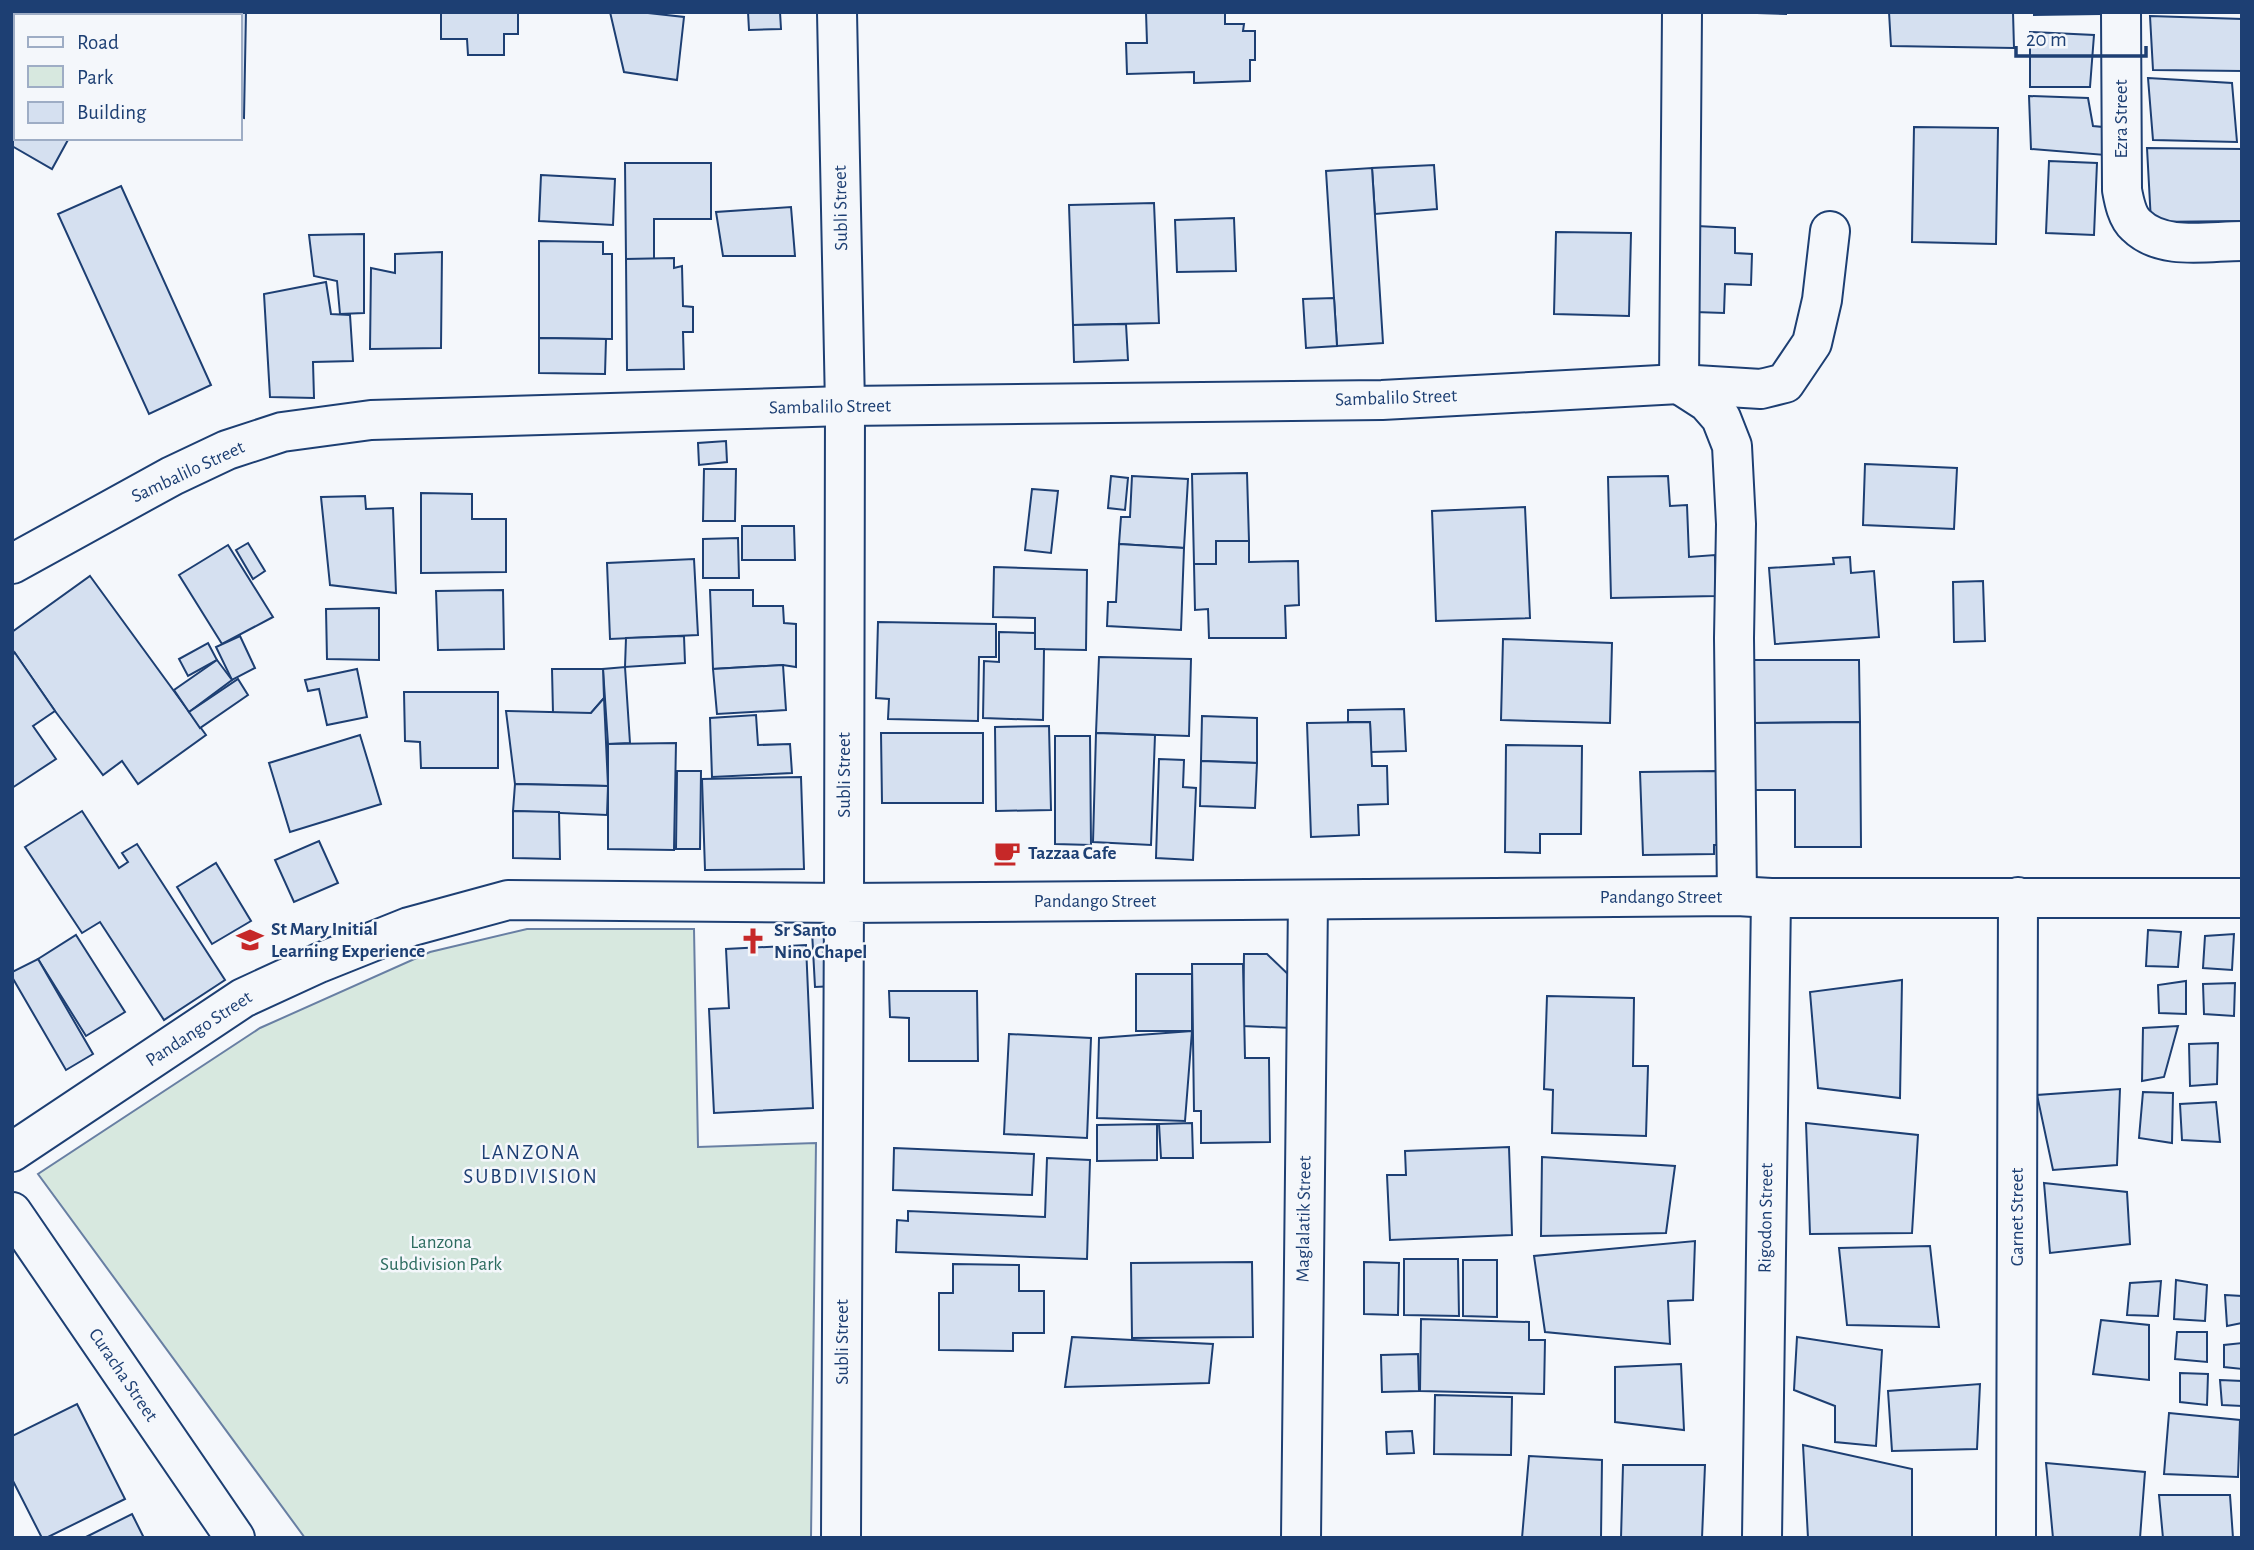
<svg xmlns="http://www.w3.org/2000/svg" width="2254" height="1550" font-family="'Alegreya Sans',sans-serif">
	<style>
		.green { fill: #d7e8df; stroke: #687fa3; stroke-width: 2 }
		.building { fill: #d5e0f0; stroke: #1d3f73; stroke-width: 2 }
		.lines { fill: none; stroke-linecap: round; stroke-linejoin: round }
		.minor-casing { stroke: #1d3f73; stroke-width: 42 }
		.tertiary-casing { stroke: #1d3f73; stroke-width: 42 }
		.minor { stroke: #f4f7fb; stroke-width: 38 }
		.tertiary { stroke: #f4f7fb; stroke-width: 38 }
		.labels { text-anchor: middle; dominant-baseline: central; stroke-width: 5; stroke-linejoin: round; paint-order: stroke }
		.street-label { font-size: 19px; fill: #1d3f73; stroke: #f4f7fb }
		.poi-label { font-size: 19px; font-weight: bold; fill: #1d3f73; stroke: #f4f7fb; text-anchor: start }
		.park-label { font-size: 19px; fill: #2c6c60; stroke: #f4f7fb }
		.neighbourhood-label { font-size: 21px; letter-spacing: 2px; fill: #1d3f73; stroke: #f4f7fb }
	</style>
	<rect width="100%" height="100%" fill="#f4f7fb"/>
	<!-- green -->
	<path class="green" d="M 527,929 L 694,929 L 698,1147 L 816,1143 L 811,1538 L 305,1538 L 38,1174 L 260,1028 L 430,952 Z"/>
	<!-- building -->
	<g class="building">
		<path d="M 12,12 L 115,12 L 114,16 L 16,16 L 16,28 L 12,26 Z"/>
		<path d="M 188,12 L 246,12 L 244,118 L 240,117 L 240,16 L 187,16 Z"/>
		<path d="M 441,12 L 518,12 L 518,34 L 504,34 L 504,55 L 468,55 L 467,39 L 441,39 Z"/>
		<path d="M 610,12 L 639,12 L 684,17 L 677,80 L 624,72 Z"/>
		<path d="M 748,12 L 780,12 L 781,29 L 749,30 Z"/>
		<path d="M 1146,12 L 1225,12 L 1225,24 L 1244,24 L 1243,31 L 1255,31 L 1255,60 L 1250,60 L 1250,81 L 1194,83 L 1194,72 L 1127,74 L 1126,43 L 1147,43 Z"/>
		<path d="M 1726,12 L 1786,12 L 1786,14 Z"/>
		<path d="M 1889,12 L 2013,12 L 2014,48 L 1891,46 Z"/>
		<path d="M 2034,12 L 2100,12 L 2100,14 L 2034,15 Z"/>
		<path d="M 2150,16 L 2242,19 L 2242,71 L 2153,70 Z"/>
		<path d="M 2030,32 L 2094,35 L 2090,87 L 2030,87 Z"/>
		<path d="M 12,48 L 16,50 L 16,138 L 69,138 L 52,169 L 12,146 Z"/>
		<path d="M 2148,78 L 2232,83 L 2237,142 L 2153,140 Z"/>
		<path d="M 2029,96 L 2088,98 L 2093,126 L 2103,127 L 2105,155 L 2031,149 Z"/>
		<path d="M 1914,127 L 1998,128 L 1996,244 L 1912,242 Z"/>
		<path d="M 2147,148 L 2242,149 L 2242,221 L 2151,222 Z"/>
		<path d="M 2049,161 L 2097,163 L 2094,235 L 2046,233 Z"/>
		<path d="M 625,163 L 711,163 L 711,219 L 654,219 L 654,259 L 626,259 Z"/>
		<path d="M 1434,165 L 1437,209 L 1375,214 L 1372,168 Z"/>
		<path d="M 1372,168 L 1383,343 L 1337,346 L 1326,171 Z"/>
		<path d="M 541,175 L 615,179 L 613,225 L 539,221 Z"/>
		<path d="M 121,186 L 211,385 L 149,414 L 58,214 Z"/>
		<path d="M 1154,203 L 1159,323 L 1073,325 L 1069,205 Z"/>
		<path d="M 791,207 L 795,256 L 723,256 L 716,212 Z"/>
		<path d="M 1234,218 L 1236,271 L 1177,272 L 1175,220 Z"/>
		<path d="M 1697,226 L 1735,228 L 1735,253 L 1752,254 L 1751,285 L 1725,284 L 1724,313 L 1695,312 Z"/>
		<path d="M 1556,232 L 1631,233 L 1629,316 L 1554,314 Z"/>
		<path d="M 364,234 L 364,313 L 340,314 L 337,281 L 314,276 L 309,235 Z"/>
		<path d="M 539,241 L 603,242 L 603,254 L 612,254 L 612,339 L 539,338 Z"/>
		<path d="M 442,252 L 441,348 L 370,349 L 371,268 L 395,273 L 395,254 Z"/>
		<path d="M 674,258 L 674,268 L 682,266 L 683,306 L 693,307 L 693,332 L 683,332 L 684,369 L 627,370 L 626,259 Z"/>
		<path d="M 326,282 L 331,314 L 350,315 L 353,361 L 313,362 L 314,398 L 270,397 L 264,294 Z"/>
		<path d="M 1334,298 L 1337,346 L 1306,348 L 1303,299 Z"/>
		<path d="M 1126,324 L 1128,360 L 1074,362 L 1073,325 Z"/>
		<path d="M 539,338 L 606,339 L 605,374 L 539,373 Z"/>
		<path d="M 726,441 L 727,462 L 699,465 L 698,443 Z"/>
		<path d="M 1865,464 L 1957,468 L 1954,529 L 1863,525 Z"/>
		<path d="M 704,469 L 736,469 L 735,521 L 703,521 Z"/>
		<path d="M 1247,473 L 1249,541 L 1216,541 L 1216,564 L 1194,564 L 1192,474 Z"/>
		<path d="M 1111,476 L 1128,478 L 1125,510 L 1108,508 Z"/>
		<path d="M 1132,476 L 1188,479 L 1184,548 L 1119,544 L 1121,517 L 1130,517 Z"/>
		<path d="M 1668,476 L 1670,506 L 1687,505 L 1689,557 L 1715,555 L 1716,596 L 1611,598 L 1608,477 Z"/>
		<path d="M 1032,489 L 1058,491 L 1051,553 L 1025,550 Z"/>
		<path d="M 421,493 L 472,494 L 472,519 L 506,519 L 506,572 L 421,573 Z"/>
		<path d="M 365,496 L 366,509 L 393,508 L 396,593 L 330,585 L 321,497 Z"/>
		<path d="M 1525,507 L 1530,618 L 1436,621 L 1432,511 Z"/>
		<path d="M 742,526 L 794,526 L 795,560 L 742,560 Z"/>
		<path d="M 738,538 L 739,578 L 703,578 L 703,539 Z"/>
		<path d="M 1216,541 L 1249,541 L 1249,562 L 1298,561 L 1299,605 L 1285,606 L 1286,638 L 1209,638 L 1208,609 L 1195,610 L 1194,564 L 1216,564 Z"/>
		<path d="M 248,543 L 265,571 L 253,579 L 236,550 Z"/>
		<path d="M 1119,544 L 1184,548 L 1181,630 L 1107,626 L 1108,602 L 1116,602 Z"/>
		<path d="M 228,545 L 273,617 L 222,644 L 179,575 Z"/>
		<path d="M 1850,557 L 1851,573 L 1874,571 L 1879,637 L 1775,644 L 1769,568 L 1834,564 L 1833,558 Z"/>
		<path d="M 694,559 L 698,635 L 610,639 L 607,563 Z"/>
		<path d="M 994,567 L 1087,570 L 1086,650 L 1035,649 L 1035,618 L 993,617 Z"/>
		<path d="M 90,576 L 206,735 L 138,784 L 122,761 L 103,775 L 55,711 L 12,649 L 12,632 Z"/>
		<path d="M 1983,581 L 1985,641 L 1954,642 L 1953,582 Z"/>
		<path d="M 503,590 L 504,649 L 438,650 L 436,591 Z"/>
		<path d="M 710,590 L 753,590 L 753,606 L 783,606 L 784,623 L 796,624 L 796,667 L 783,665 L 713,669 Z"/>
		<path d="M 379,608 L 379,660 L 327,659 L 326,609 Z"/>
		<path d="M 878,622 L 996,624 L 996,657 L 979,657 L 978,721 L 888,719 L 889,699 L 876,698 Z"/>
		<path d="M 999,632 L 1035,633 L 1035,649 L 1044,649 L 1043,720 L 983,718 L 984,661 L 999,662 Z"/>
		<path d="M 240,636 L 255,668 L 232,680 L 216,647 Z"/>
		<path d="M 684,636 L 685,663 L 625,667 L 626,638 Z"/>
		<path d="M 1503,639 L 1612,643 L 1610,723 L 1501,720 Z"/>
		<path d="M 208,643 L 217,660 L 188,676 L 179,659 Z"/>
		<path d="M 15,653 L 55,711 L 33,726 L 56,759 L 12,788 L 12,655 Z"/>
		<path d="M 1099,657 L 1191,659 L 1189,736 L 1096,733 Z"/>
		<path d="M 217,660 L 232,680 L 189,712 L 174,690 Z"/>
		<path d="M 1753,660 L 1859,660 L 1860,722 L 1753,723 Z"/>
		<path d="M 783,665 L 786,710 L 717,714 L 713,669 Z"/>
		<path d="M 625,667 L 630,743 L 608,744 L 603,669 Z"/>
		<path d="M 357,669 L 367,717 L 327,725 L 319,689 L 308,691 L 305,680 Z"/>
		<path d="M 552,669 L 603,669 L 604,698 L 591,713 L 553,713 Z"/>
		<path d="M 238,679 L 248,695 L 200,728 L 189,712 Z"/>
		<path d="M 404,692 L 498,692 L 498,768 L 421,768 L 420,742 L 405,741 Z"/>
		<path d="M 604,698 L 608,786 L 515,784 L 506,711 L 591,713 Z"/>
		<path d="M 1404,709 L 1406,751 L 1371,752 L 1370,722 L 1348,722 L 1348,710 Z"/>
		<path d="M 756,715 L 758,745 L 790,744 L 792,773 L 712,777 L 710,718 Z"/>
		<path d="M 1202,716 L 1257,718 L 1257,763 L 1201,761 Z"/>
		<path d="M 1370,722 L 1372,766 L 1387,766 L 1388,804 L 1358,805 L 1359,835 L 1311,837 L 1307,723 Z"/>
		<path d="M 1860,722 L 1861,847 L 1795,847 L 1795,790 L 1754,790 L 1753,723 Z"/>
		<path d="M 1049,726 L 1051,810 L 996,811 L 995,727 Z"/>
		<path d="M 881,733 L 983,733 L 983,803 L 882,803 Z"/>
		<path d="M 1096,733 L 1155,735 L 1151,845 L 1093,842 Z"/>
		<path d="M 360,735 L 381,804 L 290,832 L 269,763 Z"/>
		<path d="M 1055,736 L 1090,736 L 1091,845 L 1055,844 Z"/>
		<path d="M 676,743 L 674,850 L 608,849 L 608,744 Z"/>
		<path d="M 1506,745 L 1582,746 L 1581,834 L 1540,834 L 1540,853 L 1505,852 Z"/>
		<path d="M 1159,759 L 1184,760 L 1183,787 L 1196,788 L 1193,860 L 1156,858 Z"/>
		<path d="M 1201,761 L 1257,763 L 1255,808 L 1200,806 Z"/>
		<path d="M 677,771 L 701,771 L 700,849 L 676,849 Z"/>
		<path d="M 1716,771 L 1729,845 L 1714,845 L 1714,854 L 1643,855 L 1640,772 Z"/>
		<path d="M 801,777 L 804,869 L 705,870 L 702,779 Z"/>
		<path d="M 515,784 L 608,786 L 607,815 L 513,811 Z"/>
		<path d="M 82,811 L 119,868 L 128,862 L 122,853 L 137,844 L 225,980 L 164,1020 L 100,922 L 82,933 L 25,847 Z"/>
		<path d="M 513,811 L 559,812 L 560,859 L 513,858 Z"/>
		<path d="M 319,841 L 338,883 L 294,902 L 275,860 Z"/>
		<path d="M 216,863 L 251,921 L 212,944 L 177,887 Z"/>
		<path d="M 833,930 L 836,986 L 815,987 L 812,931 Z"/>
		<path d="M 2148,930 L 2181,932 L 2178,967 L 2146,966 Z"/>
		<path d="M 2234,934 L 2232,970 L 2203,968 L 2205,936 Z"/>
		<path d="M 76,935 L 125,1012 L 86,1036 L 38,959 Z"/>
		<path d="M 806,945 L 813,1108 L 714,1113 L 709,1009 L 729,1008 L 726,949 Z"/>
		<path d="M 1244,954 L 1267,954 L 1293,979 L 1292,1028 L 1243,1026 Z"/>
		<path d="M 38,959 L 93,1054 L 66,1070 L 12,977 L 12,972 Z"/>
		<path d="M 1192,964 L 1243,964 L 1245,1058 L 1269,1058 L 1270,1142 L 1201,1143 L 1201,1111 L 1194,1111 Z"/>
		<rect x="1136" y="974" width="56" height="57"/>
		<path d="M 1902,980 L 1900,1098 L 1818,1088 L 1810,992 Z"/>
		<path d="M 2186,981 L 2186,1014 L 2159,1013 L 2158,985 Z"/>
		<path d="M 2235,983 L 2234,1016 L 2204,1014 L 2203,984 Z"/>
		<path d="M 889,991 L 977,991 L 978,1061 L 909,1061 L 909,1018 L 890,1017 Z"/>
		<path d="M 1547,996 L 1634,998 L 1633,1066 L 1648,1066 L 1646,1136 L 1552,1133 L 1553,1090 L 1544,1089 Z"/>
		<path d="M 2178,1026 L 2164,1077 L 2142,1081 L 2143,1028 Z"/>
		<path d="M 1192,1031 L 1185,1121 L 1097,1118 L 1099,1038 Z"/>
		<path d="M 1009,1034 L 1091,1038 L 1087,1138 L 1004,1134 Z"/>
		<path d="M 2218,1043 L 2217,1084 L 2190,1086 L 2189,1044 Z"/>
		<path d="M 2120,1089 L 2117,1165 L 2053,1170 L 2037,1095 Z"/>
		<path d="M 2143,1092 L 2173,1093 L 2172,1143 L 2139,1138 Z"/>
		<path d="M 2216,1102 L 2220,1142 L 2182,1140 L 2180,1104 Z"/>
		<path d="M 1192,1123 L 1193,1158 L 1161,1158 L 1159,1124 Z"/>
		<path d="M 1806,1123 L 1918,1135 L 1912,1233 L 1810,1234 Z"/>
		<path d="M 1157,1124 L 1157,1160 L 1097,1161 L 1097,1125 Z"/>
		<path d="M 1509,1147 L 1512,1235 L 1390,1240 L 1387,1175 L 1406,1175 L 1405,1151 Z"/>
		<path d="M 894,1148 L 1034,1154 L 1032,1195 L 893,1190 Z"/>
		<path d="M 1542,1157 L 1675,1166 L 1666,1233 L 1541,1236 Z"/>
		<path d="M 1047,1158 L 1090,1160 L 1087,1259 L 896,1252 L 897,1220 L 908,1221 L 908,1211 L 1045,1217 Z"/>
		<path d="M 2044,1183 L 2127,1192 L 2130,1244 L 2050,1253 Z"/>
		<path d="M 1695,1241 L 1693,1300 L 1668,1301 L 1670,1344 L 1545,1332 L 1534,1256 Z"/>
		<path d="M 1930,1246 L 1939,1327 L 1847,1325 L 1839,1248 Z"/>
		<path d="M 1404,1259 L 1458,1259 L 1459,1316 L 1404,1315 Z"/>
		<path d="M 1463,1260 L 1497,1260 L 1497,1317 L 1463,1316 Z"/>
		<path d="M 1252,1262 L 1253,1337 L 1132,1338 L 1131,1263 Z"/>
		<path d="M 1364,1262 L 1399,1263 L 1398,1315 L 1364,1314 Z"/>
		<path d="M 953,1264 L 1019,1265 L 1019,1291 L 1044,1291 L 1044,1333 L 1013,1333 L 1013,1351 L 939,1350 L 939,1293 L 953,1293 Z"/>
		<path d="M 2176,1280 L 2207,1285 L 2205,1321 L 2174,1319 Z"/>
		<path d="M 2161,1281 L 2158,1316 L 2127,1315 L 2130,1283 Z"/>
		<path d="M 2225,1295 L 2242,1296 L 2242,1323 L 2227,1326 Z"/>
		<path d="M 1421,1319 L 1529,1322 L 1529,1340 L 1545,1340 L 1544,1394 L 1420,1391 Z"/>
		<path d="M 2101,1320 L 2149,1325 L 2149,1380 L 2093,1374 Z"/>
		<path d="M 2177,1332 L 2207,1332 L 2207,1362 L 2175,1359 Z"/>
		<path d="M 1072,1337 L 1213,1344 L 1209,1383 L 1065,1387 Z"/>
		<path d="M 1797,1337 L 1882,1350 L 1876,1446 L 1835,1442 L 1835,1406 L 1794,1390 Z"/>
		<path d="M 2242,1343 L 2242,1369 L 2224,1367 L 2224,1345 Z"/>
		<path d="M 1418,1354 L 1419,1391 L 1382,1392 L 1381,1355 Z"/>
		<path d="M 1681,1364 L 1684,1430 L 1615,1422 L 1615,1367 Z"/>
		<path d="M 2180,1373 L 2208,1374 L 2207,1405 L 2180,1402 Z"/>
		<path d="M 2220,1380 L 2242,1381 L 2242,1406 L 2222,1405 Z"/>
		<path d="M 1980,1384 L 1977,1449 L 1892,1451 L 1888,1391 Z"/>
		<path d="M 1435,1395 L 1512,1397 L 1511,1455 L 1434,1454 Z"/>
		<path d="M 77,1404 L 125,1499 L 46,1538 L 42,1538 L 12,1479 L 12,1436 Z"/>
		<path d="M 2169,1413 L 2240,1420 L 2238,1477 L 2164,1474 Z"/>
		<path d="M 1412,1431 L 1414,1453 L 1387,1454 L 1386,1432 Z"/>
		<path d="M 1803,1445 L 1912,1469 L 1912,1538 L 1808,1538 Z"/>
		<path d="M 1529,1456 L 1602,1460 L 1601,1538 L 1522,1538 Z"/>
		<path d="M 2046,1463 L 2145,1472 L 2140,1538 L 2053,1538 Z"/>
		<path d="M 1623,1465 L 1705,1465 L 1702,1538 L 1621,1538 Z"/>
		<path d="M 2159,1495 L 2230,1495 L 2233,1538 L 2163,1538 Z"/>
		<path d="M 132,1514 L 144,1538 L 84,1538 Z"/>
	</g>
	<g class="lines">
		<!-- minor casing -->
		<g class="minor-casing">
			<g id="minor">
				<path d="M 2121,12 L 2122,190 C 2124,201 2127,217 2136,225 C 2162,251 2208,241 2242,241"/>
				<path d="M 1679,384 L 1707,402 L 1721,418 L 1732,446 L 1736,524 L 1734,638 L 1737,896"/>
				<path d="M 1679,384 L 1682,12"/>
				<path d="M 12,564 L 172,476 L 227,450 L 282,432 L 371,420 L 845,406 L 1382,400 L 1679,384 L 1761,389 L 1785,383 L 1812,343 L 1822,300 L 1830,231"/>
				<path d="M 12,1152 L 243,998 L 319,963 L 409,927 L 508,900 L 844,903 L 845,406 L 837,12"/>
				<path d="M 12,1212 L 235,1538"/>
				<path d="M 1301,1538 L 1308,900"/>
				<path d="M 1762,1538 L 1771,898"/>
				<path d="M 2016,1538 L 2018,897"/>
			</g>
		</g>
		<!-- tertiary casing -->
		<g class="tertiary-casing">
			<path id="tertiary" d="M 841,1538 L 844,903 L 1737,896 L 1771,898 L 2242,898"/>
		</g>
		<!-- minor -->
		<use href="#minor" class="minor"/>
		<!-- tertiary -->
		<use href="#tertiary" class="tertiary"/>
	</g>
	<!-- icons -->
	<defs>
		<g id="cafe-bare" transform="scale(2.1)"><path d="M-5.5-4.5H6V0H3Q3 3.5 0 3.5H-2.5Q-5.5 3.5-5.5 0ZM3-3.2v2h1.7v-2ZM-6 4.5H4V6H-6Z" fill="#c62828" stroke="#f4f7fb" stroke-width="2.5" paint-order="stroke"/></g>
		<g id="school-bare" transform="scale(2.1)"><path d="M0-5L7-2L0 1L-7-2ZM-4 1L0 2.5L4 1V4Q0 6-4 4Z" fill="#c62828" stroke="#f4f7fb" stroke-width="2.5" paint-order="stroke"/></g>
		<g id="church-bare" transform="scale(2.1)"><path d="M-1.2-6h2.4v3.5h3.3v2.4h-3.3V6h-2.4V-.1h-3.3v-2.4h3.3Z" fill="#c62828" stroke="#f4f7fb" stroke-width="2.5" paint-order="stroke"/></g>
	</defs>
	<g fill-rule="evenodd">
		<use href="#cafe-bare" x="1007" y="853"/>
		<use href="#school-bare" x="250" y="940"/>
		<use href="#church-bare" x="753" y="941"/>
	</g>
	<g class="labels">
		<!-- street labels -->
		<g class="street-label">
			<text transform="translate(2121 119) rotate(-90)">Ezra Street</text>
			<text transform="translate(841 208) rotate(-91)">Subli Street</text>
			<text transform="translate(1396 398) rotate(-2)">Sambalilo Street</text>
			<text transform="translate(830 407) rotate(-1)">Sambalilo Street</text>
			<text transform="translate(188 472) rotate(-25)">Sambalilo Street</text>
			<text transform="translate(844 775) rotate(-90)">Subli Street</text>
			<text x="1661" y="897">Pandango Street</text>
			<text x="1095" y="901">Pandango Street</text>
			<text transform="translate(199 1029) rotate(-33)">Pandango Street</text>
			<text transform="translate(2017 1217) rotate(-90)">Garnet Street</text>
			<text transform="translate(1766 1218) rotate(-89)">Rigodon Street</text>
			<text transform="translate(1304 1219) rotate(-89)">Maglalatik Street</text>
			<text transform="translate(842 1342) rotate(-90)">Subli Street</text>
			<text transform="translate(123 1375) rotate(56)">Curacha Street</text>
		</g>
		<!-- poi labels -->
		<g class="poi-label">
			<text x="1028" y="853">Tazzaa Cafe</text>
			<text x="271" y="929">St Mary Initial<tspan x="271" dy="22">Learning Experience</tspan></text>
			<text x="774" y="930">Sr Santo<tspan x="774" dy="22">Nino Chapel</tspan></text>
		</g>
		<!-- park labels -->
		<g class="park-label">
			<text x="441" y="1242">Lanzona<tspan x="441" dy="22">Subdivision Park</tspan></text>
		</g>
		<!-- neighbourhood labels -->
		<g class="neighbourhood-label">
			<text x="531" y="1152">LANZONA<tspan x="531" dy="24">SUBDIVISION</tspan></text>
		</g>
	</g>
	<!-- border -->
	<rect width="2254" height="1550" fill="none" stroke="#1d3f73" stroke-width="28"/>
	<!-- legend -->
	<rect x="14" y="14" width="228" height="126" fill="#f4f7fb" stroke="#9eadc5" stroke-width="2"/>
	<rect x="28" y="37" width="35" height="10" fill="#f4f7fb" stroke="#9eadc5" stroke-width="2"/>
	<text x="77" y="49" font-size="21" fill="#1d3f73">Road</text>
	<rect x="28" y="66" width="35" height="21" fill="#d7e8df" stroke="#9eadc5" stroke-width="2"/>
	<text x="77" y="84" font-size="21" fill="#1d3f73">Park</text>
	<rect x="28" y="102" width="35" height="21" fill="#d5e0f0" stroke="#9eadc5" stroke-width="2"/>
	<text x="77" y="119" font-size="21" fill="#1d3f73">Building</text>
	<!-- scale -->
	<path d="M2016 46v10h130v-10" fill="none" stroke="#1d3f73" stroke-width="3.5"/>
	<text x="2026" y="46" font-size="21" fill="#1d3f73" stroke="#f4f7fb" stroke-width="5" paint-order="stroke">20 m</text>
</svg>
